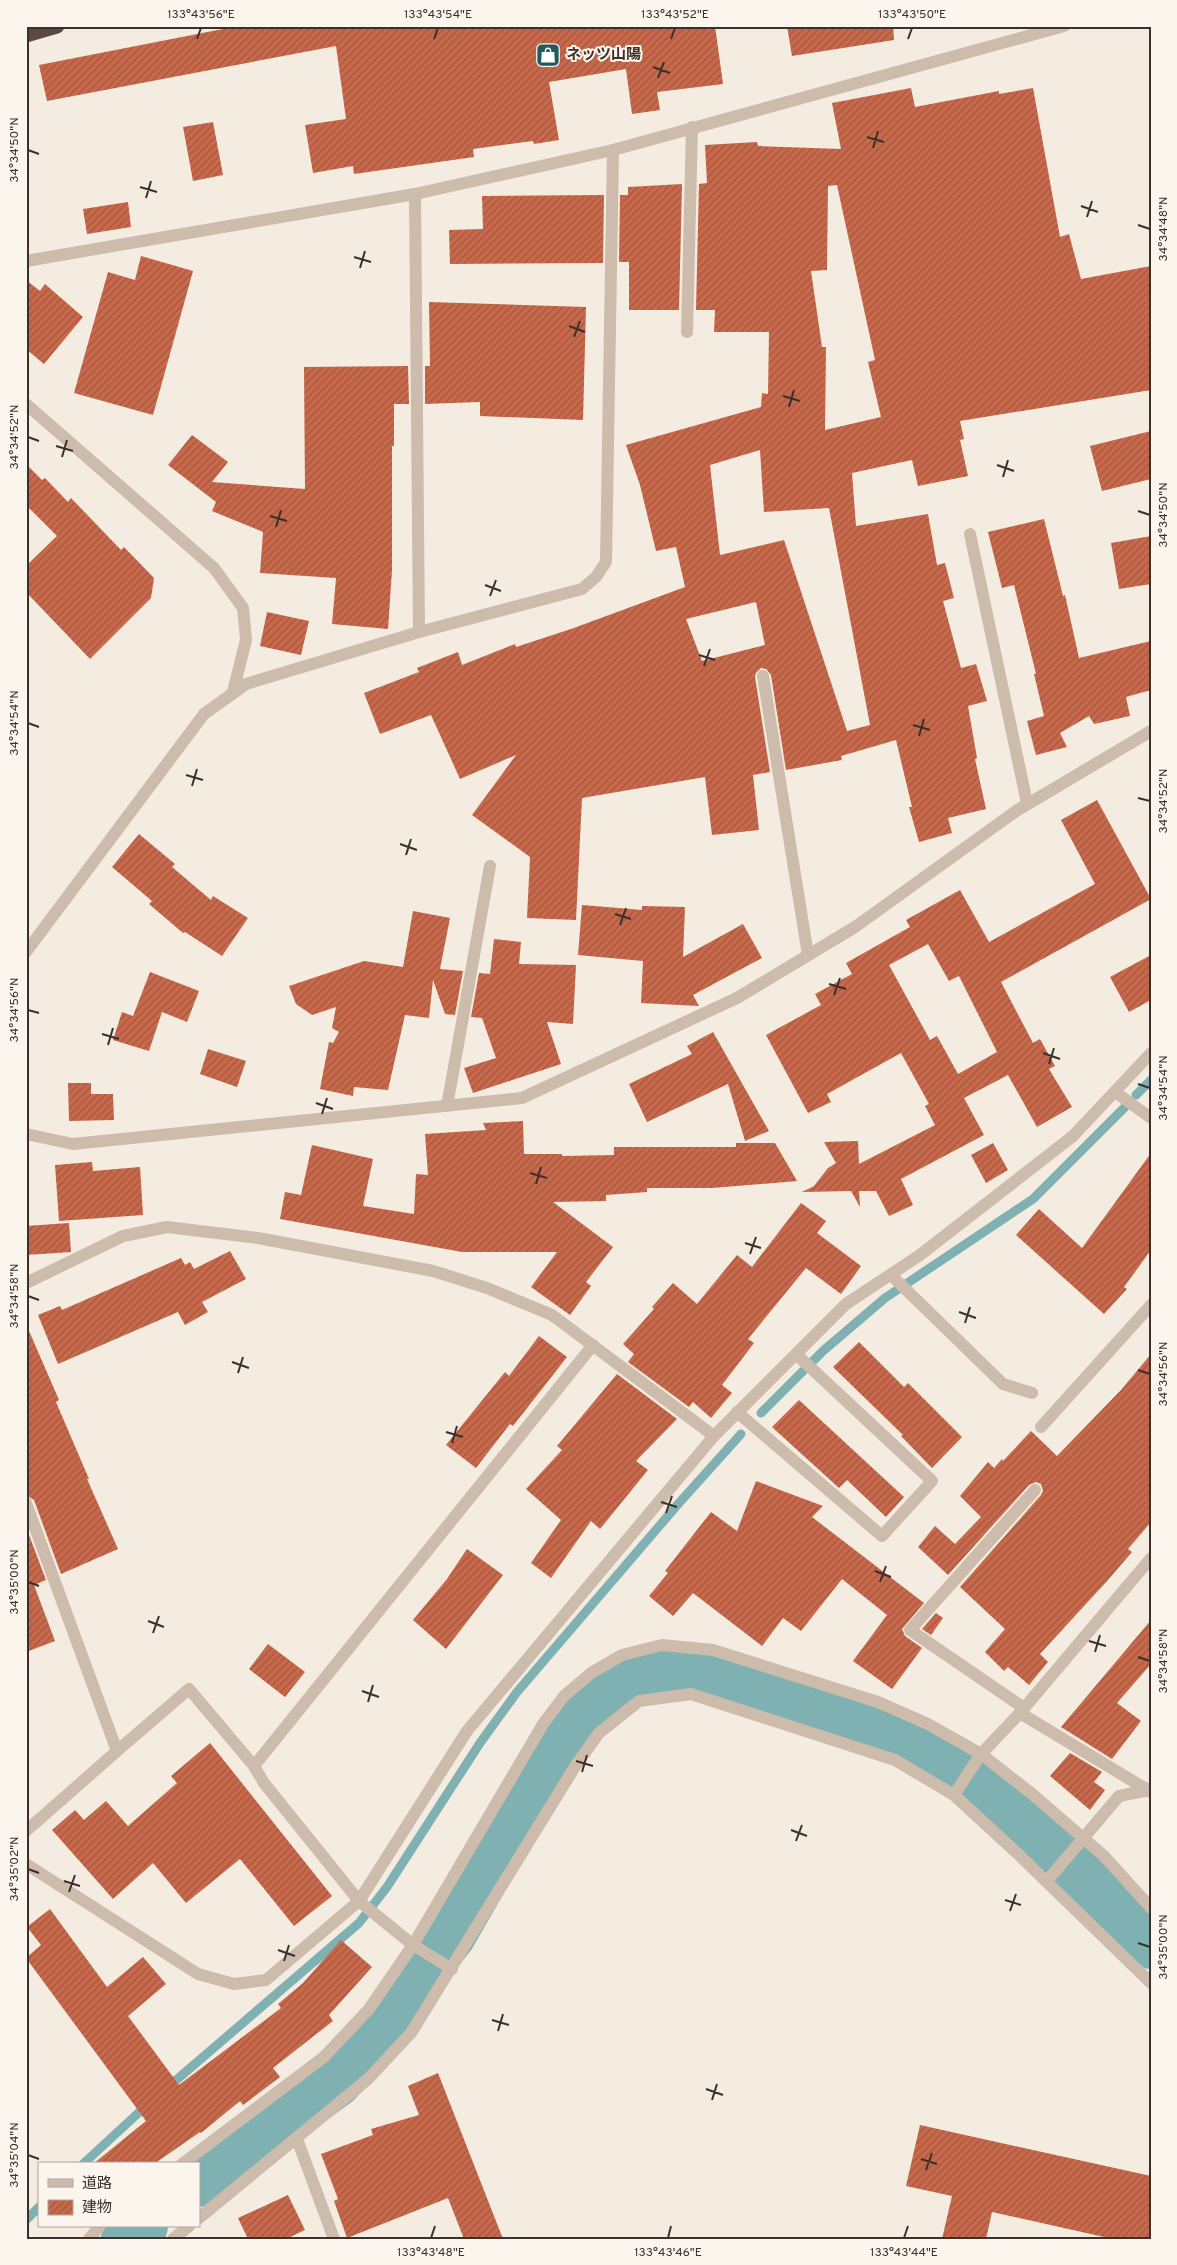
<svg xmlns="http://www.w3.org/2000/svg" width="1177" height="2265" font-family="Overpass,'Noto Sans JP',sans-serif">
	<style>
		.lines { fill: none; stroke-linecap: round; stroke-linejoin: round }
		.stream { stroke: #7fb0b2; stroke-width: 9 }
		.river { stroke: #7fb0b2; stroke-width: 52 }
		.building { fill: url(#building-hatch); fill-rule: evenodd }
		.minor { stroke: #cdbbac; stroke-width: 12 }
		.highway { stroke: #5c4a42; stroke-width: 15 }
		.ticks { fill: none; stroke: #3b302b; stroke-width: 2 }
		.labels { text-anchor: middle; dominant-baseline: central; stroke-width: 4; stroke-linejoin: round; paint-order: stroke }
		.poi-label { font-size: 15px; font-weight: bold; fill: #3b302b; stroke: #fbf5ee; text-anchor: start }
		.neatline { fill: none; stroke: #3b302b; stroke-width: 2 }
		.ticks-label { font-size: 12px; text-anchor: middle; fill: #3b302b }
	</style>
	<defs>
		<pattern id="building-hatch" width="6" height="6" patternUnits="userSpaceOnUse" patternTransform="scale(1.25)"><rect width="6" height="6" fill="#c8694b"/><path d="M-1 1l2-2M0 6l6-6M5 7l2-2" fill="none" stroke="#a4573f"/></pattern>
	</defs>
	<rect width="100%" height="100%" fill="#f4ebe1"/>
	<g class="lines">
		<!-- stream -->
		<g class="stream">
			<path d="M 1136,1095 L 1151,1080"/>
			<path d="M 761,1413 L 823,1351 L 885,1298 L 1033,1199 L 1128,1104"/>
			<path d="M 167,2088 L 359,1923 L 387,1887 L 480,1743 L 517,1692 L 679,1503 L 741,1434"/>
			<path d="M 83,2164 L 147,2105"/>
			<path d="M 26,2220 L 39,2207"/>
		</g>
		<!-- river -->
		<g class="river">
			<path d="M 199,2181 L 335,2082 L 383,2032 L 417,1977 L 450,1935 L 560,1742 L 596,1698 L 631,1676 L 668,1667 L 716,1673 L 800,1702 L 852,1716 L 925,1749 L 1017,1814 L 1053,1845 L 1151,1943"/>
			<path d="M 127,2239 L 142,2226"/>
		</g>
	</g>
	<!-- building -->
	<g class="building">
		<path d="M 238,26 L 715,26 L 723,84 L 657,92 L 660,110 L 632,114 L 626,69 L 549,82 L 559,140 L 534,144 L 533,141 L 473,149 L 474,157 L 354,174 L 353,166 L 313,173 L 305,125 L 346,119 L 336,46 L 47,101 L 39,65 Z"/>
		<path d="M 787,26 L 893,26 L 894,40 L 792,56 Z"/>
		<path d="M 911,88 L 915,107 L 999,91 L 999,94 L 1033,88 L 1060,237 L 1069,234 L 1081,279 L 1151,266 L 1151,390 L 960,421 L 964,439 L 960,440 L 968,476 L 918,486 L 912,460 L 852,473 L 856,526 L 928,514 L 937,565 L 945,563 L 954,598 L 943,601 L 961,668 L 976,664 L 987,701 L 968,706 L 977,758 L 975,759 L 986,809 L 948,818 L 952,833 L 919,842 L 909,807 L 912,807 L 896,740 L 841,756 L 842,760 L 786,770 L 771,675 L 766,669 L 761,668 L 756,673 L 755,677 L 770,772 L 753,775 L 759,830 L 712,835 L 705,777 L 582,798 L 576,920 L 527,918 L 530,857 L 472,815 L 516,755 L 460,779 L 431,715 L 380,734 L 364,693 L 419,672 L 417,668 L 458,652 L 462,665 L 515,644 L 516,647 L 571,629 L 685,587 L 676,547 L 656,551 L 640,485 L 626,445 L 761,407 L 762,393 L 768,394 L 769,332 L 714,332 L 715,310 L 696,310 L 699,184 L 707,183 L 705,145 L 757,142 L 758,146 L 841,149 L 832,103 ZM 837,185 L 875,360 L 868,362 L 881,417 L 825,430 L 826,347 L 822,347 L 811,271 L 827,270 L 828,186 ZM 760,450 L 764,512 L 829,508 L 870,725 L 847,731 L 784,540 L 720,555 L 710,465 ZM 756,602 L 765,645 L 702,661 L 686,619 Z"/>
		<path d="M 213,122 L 223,175 L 193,181 L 183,127 Z"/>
		<path d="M 682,184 L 679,310 L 629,310 L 629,262 L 619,262 L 620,195 L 628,195 L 628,187 Z"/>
		<path d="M 604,195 L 603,263 L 450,264 L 449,230 L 483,229 L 482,196 Z"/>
		<path d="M 128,202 L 131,227 L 87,234 L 83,209 Z"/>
		<path d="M 141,256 L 193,271 L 153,415 L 74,393 L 108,272 L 135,280 Z"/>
		<path d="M 26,280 L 40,291 L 45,284 L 83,317 L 44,364 L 26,349 Z"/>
		<path d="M 429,302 L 586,307 L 583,420 L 480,416 L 480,402 L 425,404 L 425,366 L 430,366 Z"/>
		<path d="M 408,366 L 409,404 L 394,404 L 394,446 L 392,446 L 392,570 L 388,629 L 332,624 L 336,578 L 260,573 L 263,532 L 212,511 L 216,502 L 168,465 L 192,435 L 228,462 L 212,482 L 305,489 L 304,367 Z"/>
		<path d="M 1151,431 L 1151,479 L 1102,491 L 1090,446 Z"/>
		<path d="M 26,464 L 42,480 L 45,478 L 68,502 L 71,498 L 121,550 L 124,547 L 154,578 L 151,598 L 90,659 L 26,592 L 26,566 L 57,536 L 26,505 Z"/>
		<path d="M 1044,519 L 1063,596 L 1065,595 L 1079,658 L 1151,641 L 1151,690 L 1126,697 L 1130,716 L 1094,724 L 1089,716 L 1060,733 L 1067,747 L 1036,755 L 1027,721 L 1044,716 L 1034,674 L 1036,674 L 1014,585 L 1002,588 L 988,532 Z"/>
		<path d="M 1151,536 L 1151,584 L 1119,589 L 1111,543 Z"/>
		<path d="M 267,612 L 309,621 L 301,655 L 260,646 Z"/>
		<path d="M 1097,800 L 1151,899 L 1001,982 L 1033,1043 L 1040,1039 L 1055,1066 L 1049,1069 L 1072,1107 L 1037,1127 L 1008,1075 L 964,1098 L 984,1135 L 901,1179 L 913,1205 L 889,1216 L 876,1191 L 859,1191 L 860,1207 L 851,1191 L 802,1192 L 814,1186 L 828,1168 L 836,1163 L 824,1142 L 858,1141 L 859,1164 L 935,1125 L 925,1106 L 929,1104 L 901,1053 L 827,1094 L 831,1102 L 808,1113 L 766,1035 L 821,1005 L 815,994 L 852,974 L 846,963 L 910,927 L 906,920 L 960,890 L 989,942 L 1095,884 L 1061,820 ZM 928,944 L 949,981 L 959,976 L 997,1052 L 958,1074 L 937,1036 L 930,1040 L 889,965 Z"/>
		<path d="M 139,834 L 175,864 L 172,867 L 211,900 L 213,896 L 248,918 L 222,956 L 185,932 L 183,933 L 149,904 L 152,901 L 112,867 Z"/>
		<path d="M 582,905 L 642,910 L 642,906 L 685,907 L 683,957 L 743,924 L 762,958 L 693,995 L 699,1006 L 641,1003 L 643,961 L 578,955 Z"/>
		<path d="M 413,911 L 450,918 L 440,969 L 463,971 L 455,1015 L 445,1014 L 433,980 L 429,1018 L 405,1015 L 388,1090 L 354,1087 L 353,1096 L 320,1089 L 329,1042 L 333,1043 L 339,1032 L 332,1028 L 336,1007 L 312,1015 L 296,1004 L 289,986 L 364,961 L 403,967 Z"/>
		<path d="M 494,939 L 521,942 L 519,964 L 576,965 L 573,1024 L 547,1022 L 561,1064 L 473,1093 L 464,1068 L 496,1058 L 482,1018 L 471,1017 L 479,973 L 490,974 Z"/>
		<path d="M 1151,955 L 1151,1000 L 1129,1012 L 1110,977 Z"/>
		<path d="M 150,972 L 199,991 L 187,1022 L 162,1012 L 149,1051 L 113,1040 L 122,1012 L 133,1016 Z"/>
		<path d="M 713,1032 L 769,1131 L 745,1141 L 728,1084 L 647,1122 L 629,1084 L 692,1054 L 687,1046 Z"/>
		<path d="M 208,1049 L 246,1061 L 237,1087 L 200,1074 Z"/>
		<path d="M 68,1083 L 91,1083 L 91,1094 L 113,1094 L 114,1120 L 69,1121 Z"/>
		<path d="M 523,1121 L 524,1154 L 562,1154 L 562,1156 L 614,1155 L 614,1147 L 736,1147 L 736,1143 L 775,1143 L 797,1181 L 712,1188 L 647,1188 L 647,1192 L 606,1195 L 606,1201 L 553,1202 L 613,1247 L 586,1282 L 591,1286 L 570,1315 L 531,1287 L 557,1252 L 462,1252 L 280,1219 L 285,1192 L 301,1195 L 312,1145 L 373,1159 L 363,1206 L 414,1214 L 416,1174 L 428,1175 L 425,1134 L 486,1130 L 483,1123 Z"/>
		<path d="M 993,1143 L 1008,1170 L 986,1183 L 971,1155 Z"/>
		<path d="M 1151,1153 L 1151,1250 L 1124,1287 L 1127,1289 L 1104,1314 L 1016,1235 L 1039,1209 L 1082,1248 Z"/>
		<path d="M 92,1162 L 93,1171 L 140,1167 L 143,1215 L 59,1221 L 55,1165 Z"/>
		<path d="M 801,1203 L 826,1221 L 817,1233 L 861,1266 L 841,1294 L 806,1268 L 748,1339 L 754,1343 L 722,1385 L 732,1393 L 711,1418 L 693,1402 L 689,1407 L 628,1362 L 634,1354 L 623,1344 L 654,1309 L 652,1307 L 673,1283 L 697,1304 L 737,1255 L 752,1267 Z"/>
		<path d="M 69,1223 L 71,1252 L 26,1255 L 26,1226 Z"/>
		<path d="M 230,1251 L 246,1279 L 202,1302 L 208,1312 L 185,1325 L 178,1312 L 58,1364 L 38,1315 L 60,1306 L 62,1310 L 181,1258 L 185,1265 L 190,1262 L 194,1269 Z"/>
		<path d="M 26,1324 L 59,1400 L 56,1402 L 89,1479 L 87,1479 L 118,1549 L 61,1574 L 34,1500 L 26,1495 Z"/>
		<path d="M 539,1336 L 567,1357 L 513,1426 L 510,1424 L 476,1468 L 446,1445 L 505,1372 L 509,1376 Z"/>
		<path d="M 859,1342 L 904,1387 L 908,1383 L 962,1437 L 932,1468 L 901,1436 L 903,1435 L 833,1367 Z"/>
		<path d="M 1151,1354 L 1151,1522 L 1128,1549 L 1132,1552 L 1108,1580 L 1040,1654 L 1048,1662 L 1029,1685 L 1008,1667 L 1004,1671 L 985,1652 L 1005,1629 L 960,1587 L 1041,1495 L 1043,1491 L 1041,1484 L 1036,1482 L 1029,1485 L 948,1575 L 918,1547 L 935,1526 L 955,1544 L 981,1517 L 960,1496 L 988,1462 L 994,1468 L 1002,1459 L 1003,1461 L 1031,1431 L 1057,1456 L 1121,1390 Z"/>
		<path d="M 617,1374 L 677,1419 L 636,1461 L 648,1470 L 600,1529 L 591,1521 L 551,1578 L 531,1563 L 561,1520 L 526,1489 L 562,1450 L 557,1446 Z"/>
		<path d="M 799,1400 L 904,1497 L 886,1517 L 847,1480 L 839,1488 L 772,1427 Z"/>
		<path d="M 756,1481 L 823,1506 L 812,1517 L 924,1603 L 902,1629 L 905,1636 L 922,1648 L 892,1689 L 853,1661 L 887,1615 L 842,1579 L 801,1631 L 783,1618 L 762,1646 L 693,1593 L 673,1616 L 649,1596 L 668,1573 L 665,1571 L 711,1512 L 737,1531 Z"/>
		<path d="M 26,1527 L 46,1580 L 34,1585 L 55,1641 L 26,1652 Z"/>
		<path d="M 467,1549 L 503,1575 L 446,1649 L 413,1620 L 447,1579 Z"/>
		<path d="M 936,1613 L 943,1618 L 931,1635 L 922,1629 Z"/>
		<path d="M 1151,1620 L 1151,1664 L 1117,1703 L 1141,1721 L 1112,1759 L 1061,1727 Z"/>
		<path d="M 268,1644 L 305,1672 L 285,1697 L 249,1669 Z"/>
		<path d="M 210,1743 L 332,1896 L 294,1926 L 240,1859 L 186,1903 L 153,1863 L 113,1899 L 52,1830 L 75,1810 L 84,1820 L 106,1801 L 128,1826 L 177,1783 L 171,1776 Z"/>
		<path d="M 1070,1753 L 1102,1772 L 1094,1782 L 1105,1790 L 1090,1810 L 1050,1776 Z"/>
		<path d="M 50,1909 L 107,1987 L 143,1957 L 166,1984 L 128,2016 L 179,2085 L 281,2008 L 278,2004 L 303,1983 L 341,1940 L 372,1967 L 329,2015 L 333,2021 L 273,2068 L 280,2077 L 243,2105 L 240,2101 L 201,2133 L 200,2132 L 154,2164 L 93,2164 L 146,2121 L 26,1958 L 41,1945 L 27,1927 Z"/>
		<path d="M 438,2073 L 503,2239 L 464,2239 L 448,2198 L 347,2238 L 334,2201 L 338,2199 L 321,2154 L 373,2135 L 371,2129 L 419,2115 L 408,2086 Z"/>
		<path d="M 920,2125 L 1151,2176 L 1151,2239 L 1113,2239 L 992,2212 L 986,2239 L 942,2239 L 952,2196 L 906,2186 Z"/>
		<path d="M 288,2195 L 305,2230 L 286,2239 L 248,2239 L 238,2218 Z"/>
	</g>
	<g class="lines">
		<!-- minor -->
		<g class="minor">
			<path d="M 415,194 L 419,632"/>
			<path d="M 26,261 L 415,194 L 613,150 L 1064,26"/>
			<path d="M 687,332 L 692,127"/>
			<path d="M 26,404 L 214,568 L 243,608 L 246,640 L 233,692"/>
			<path d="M 970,534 L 1027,803"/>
			<path d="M 763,676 L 808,955"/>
			<path d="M 26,952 L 204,714 L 246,684 L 419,632 L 582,589 L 596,577 L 606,562 L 613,150"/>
			<path d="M 1115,1092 L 1151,1118"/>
			<path d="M 447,1106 L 490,866"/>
			<path d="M 26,1134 L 73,1144 L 522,1098 L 737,998 L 855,927 L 1016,811 L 1151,731"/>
			<path d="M 891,1275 L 1003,1384 L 1032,1393"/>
			<path d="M 26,1283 L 123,1236 L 167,1227 L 258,1238 L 433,1271 L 487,1288 L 552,1315 L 714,1436"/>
			<path d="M 737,1412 L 882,1536 L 932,1481 L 796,1354"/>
			<path d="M 1041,1427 L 1151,1305"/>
			<path d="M 26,1503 L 117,1751 L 26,1831"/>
			<path d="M 1024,1708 L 910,1630 L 1035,1490"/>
			<path d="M 1020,1713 L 1151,1792"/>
			<path d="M 117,1751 L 189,1689 L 254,1766 L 264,1783 L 359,1901 L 413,1945 L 452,1969"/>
			<path d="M 254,1766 L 593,1345"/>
			<path d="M 954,1795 L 981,1754 L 1020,1713 L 1151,1558"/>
			<path d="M 26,1864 L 198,1974 L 234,1984 L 266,1980 L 359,1901 L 467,1731 L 714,1436 L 846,1304 L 920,1255 L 1073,1136 L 1151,1053"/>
			<path d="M 1047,1881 L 1119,1796 L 1149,1790 L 1151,1788"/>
			<path d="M 297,2139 L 334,2239"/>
			<path d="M 182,2164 L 324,2057 L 369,2009 L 413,1945 L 543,1724 L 564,1696 L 591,1673 L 622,1655 L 662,1645 L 713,1650 L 878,1702 L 928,1724 L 981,1754 L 1031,1793 L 1104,1856 L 1151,1908"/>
			<path d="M 199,2218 L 368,2079 L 411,2033 L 576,1765 L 599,1733 L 639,1701 L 691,1694 L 895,1760 L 954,1795 L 1018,1854 L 1151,1983"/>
			<path d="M 89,2239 L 100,2226"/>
			<path d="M 173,2239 L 189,2226"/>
		</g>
		<!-- highway -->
		<path class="highway" d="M 26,35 L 57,26"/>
	</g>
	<!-- ticks -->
	<path class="ticks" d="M 197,39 L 201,28M 434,39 L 438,28M 671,39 L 675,28M 908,39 L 912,28M 653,67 L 670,73M 658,78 L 664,62M 867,137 L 884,142M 873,148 L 878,131M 28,150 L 39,154M 140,187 L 157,192M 146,198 L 151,181M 1081,206 L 1098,212M 1087,217 L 1092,201M 1138,225 L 1150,229M 354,257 L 371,262M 360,268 L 365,251M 569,326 L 585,332M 574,337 L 580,321M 783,396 L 800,401M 789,407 L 794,390M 28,437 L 39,441M 56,446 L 73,451M 62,457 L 67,440M 997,465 L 1014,471M 1003,477 L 1008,460M 1138,511 L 1150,515M 270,516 L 287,521M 276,527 L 281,510M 485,585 L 501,591M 490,596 L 496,580M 699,655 L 715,660M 704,666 L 710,649M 28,723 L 39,727M 913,725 L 930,730M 919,736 L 924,719M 186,775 L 203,780M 192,786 L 197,769M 1138,798 L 1150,801M 400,844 L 417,850M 406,855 L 411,839M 615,914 L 631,919M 620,925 L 626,908M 829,984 L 846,989M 834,995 L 840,978M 28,1010 L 39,1013M 102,1034 L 119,1039M 108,1045 L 113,1028M 1043,1053 L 1060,1059M 1049,1064 L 1054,1048M 1138,1084 L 1150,1088M 316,1103 L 333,1109M 322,1114 L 327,1098M 530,1173 L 547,1178M 536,1184 L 541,1167M 745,1243 L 761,1248M 750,1254 L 756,1237M 28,1296 L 39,1300M 959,1312 L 976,1318M 965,1323 L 970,1307M 232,1362 L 249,1368M 1138,1370 L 1150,1374M 238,1373 L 243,1357M 446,1432 L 463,1437M 452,1443 L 457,1426M 661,1502 L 677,1507M 666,1513 L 672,1496M 875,1571 L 891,1577M 28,1582 L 39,1586M 880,1582 L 886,1566M 148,1621 L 164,1627M 153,1633 L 159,1616M 1089,1641 L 1106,1646M 1095,1652 L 1100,1635M 1138,1657 L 1150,1661M 362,1691 L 379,1697M 368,1702 L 373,1685M 576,1761 L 593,1766M 582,1772 L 587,1755M 791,1830 L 807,1836M 796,1841 L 802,1825M 28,1869 L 39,1873M 64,1881 L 80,1886M 69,1892 L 75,1875M 1005,1900 L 1021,1905M 1010,1911 L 1016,1894M 1138,1943 L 1150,1947M 278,1950 L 295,1956M 284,1961 L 289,1945M 492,2020 L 509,2025M 498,2031 L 503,2014M 706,2089 L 723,2095M 712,2100 L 717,2084M 28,2155 L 39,2159M 921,2159 L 937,2164M 926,2170 L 932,2153M 431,2238 L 435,2226M 668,2238 L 671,2226M 904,2238 L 908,2226"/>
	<!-- icons -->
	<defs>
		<g id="shop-square" transform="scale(1.25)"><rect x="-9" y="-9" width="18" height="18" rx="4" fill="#1f5a5e" stroke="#fbf5ee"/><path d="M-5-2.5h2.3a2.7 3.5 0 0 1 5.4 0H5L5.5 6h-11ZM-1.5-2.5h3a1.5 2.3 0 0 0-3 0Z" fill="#fff"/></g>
	</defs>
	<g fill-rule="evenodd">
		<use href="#shop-square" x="548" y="55"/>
	</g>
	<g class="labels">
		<!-- poi labels -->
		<g class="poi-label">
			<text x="566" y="55">ネッツ山陽</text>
		</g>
	</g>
	<!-- border -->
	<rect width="1177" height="2265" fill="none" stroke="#fbf5ee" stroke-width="55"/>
	<!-- legend -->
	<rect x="38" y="2162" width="162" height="65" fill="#fbf5ee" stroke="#aea6a0"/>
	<rect x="48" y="2179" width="25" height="8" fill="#cdbbac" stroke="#aea6a0"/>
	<text x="82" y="2188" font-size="15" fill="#3b302b">道路</text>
	<rect x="48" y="2200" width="25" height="15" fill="url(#building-hatch)" stroke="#aea6a0"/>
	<text x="82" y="2212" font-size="15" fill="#3b302b">建物</text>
	<rect x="28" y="28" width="1122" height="2210" class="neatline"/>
	<g class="ticks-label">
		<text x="201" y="18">133°43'56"E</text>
		<text x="438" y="18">133°43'54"E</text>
		<text x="675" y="18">133°43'52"E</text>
		<text x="912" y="18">133°43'50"E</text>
		<text transform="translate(14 150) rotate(-90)" y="4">34°34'50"N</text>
		<text transform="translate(1163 229) rotate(-90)" y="4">34°34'48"N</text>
		<text transform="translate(14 437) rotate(-90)" y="4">34°34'52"N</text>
		<text transform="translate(1163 515) rotate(-90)" y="4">34°34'50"N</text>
		<text transform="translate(14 723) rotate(-90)" y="4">34°34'54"N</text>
		<text transform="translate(1163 801) rotate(-90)" y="4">34°34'52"N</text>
		<text transform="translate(14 1010) rotate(-90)" y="4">34°34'56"N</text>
		<text transform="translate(1163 1088) rotate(-90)" y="4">34°34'54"N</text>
		<text transform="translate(14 1296) rotate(-90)" y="4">34°34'58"N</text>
		<text transform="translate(1163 1374) rotate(-90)" y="4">34°34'56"N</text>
		<text transform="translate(14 1582) rotate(-90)" y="4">34°35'00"N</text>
		<text transform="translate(1163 1661) rotate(-90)" y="4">34°34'58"N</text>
		<text transform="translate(14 1869) rotate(-90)" y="4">34°35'02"N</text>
		<text transform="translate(1163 1947) rotate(-90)" y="4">34°35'00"N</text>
		<text transform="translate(14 2155) rotate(-90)" y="4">34°35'04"N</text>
		<text x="431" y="2256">133°43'48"E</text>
		<text x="668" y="2256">133°43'46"E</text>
		<text x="904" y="2256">133°43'44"E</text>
	</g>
</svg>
